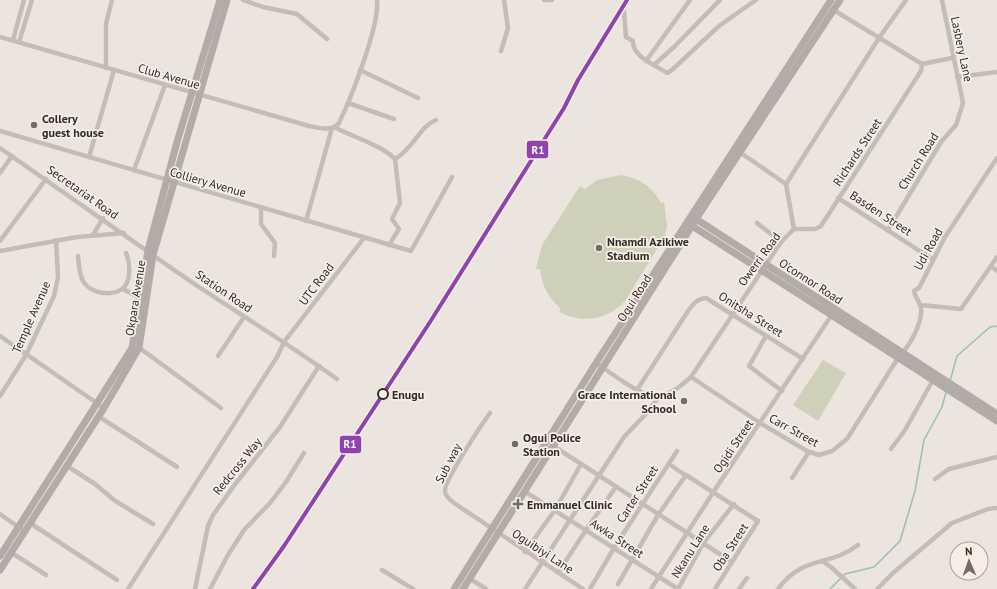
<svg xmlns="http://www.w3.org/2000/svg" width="997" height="589" font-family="'PT Sans',sans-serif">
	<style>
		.green { fill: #cfd0ba }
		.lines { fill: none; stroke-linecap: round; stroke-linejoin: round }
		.stream { stroke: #9cbeb8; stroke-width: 1.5 }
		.minor { stroke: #c4bcb9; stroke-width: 4.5 }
		.primary { stroke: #b3aba7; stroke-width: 7 }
		.rail-1-casing { stroke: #f9eee6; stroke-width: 7 }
		.rail-1 { stroke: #8e44ad; stroke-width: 4 }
		.poi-dot { fill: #756a67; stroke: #f9eee6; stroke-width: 1.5 }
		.stop-dot { fill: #f9eee6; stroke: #352927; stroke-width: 2 }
		.labels { text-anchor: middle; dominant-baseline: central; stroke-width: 3.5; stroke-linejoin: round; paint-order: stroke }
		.street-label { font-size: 12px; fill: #352927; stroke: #f9eee6 }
		.poi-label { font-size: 12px; font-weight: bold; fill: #352927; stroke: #f9eee6; text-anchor: start }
		.stop-label { font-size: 12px; font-weight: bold; fill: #352927; stroke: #f9eee6; text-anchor: start }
		.line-badge { stroke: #f9eee6; stroke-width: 1.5 }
		.badge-label { font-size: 11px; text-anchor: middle; font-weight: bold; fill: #fff }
	</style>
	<rect width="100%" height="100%" fill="#ece4df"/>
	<!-- green -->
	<g class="green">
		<path d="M 621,175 C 640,179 651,185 661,203 L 664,202 L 667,225 L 665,236 L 625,301 C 607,320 583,324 559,312 L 561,309 C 548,297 542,286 540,269 L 536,269 L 542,245 L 580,186 L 585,189 L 597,180 Z"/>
		<path d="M 823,360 L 846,373 L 818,421 L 793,405 Z"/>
	</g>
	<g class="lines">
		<!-- stream -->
		<g class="stream">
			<path d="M 950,381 L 957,356 L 990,327 L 997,326"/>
			<path d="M 830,589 L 845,574 L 874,567 L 900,541 L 915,491 L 924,440 L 942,407 L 946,392"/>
		</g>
		<!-- minor -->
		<g class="minor">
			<path d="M 243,0 L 263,7 L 297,14 L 327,39"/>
			<path d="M 544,0 L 552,0"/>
			<path d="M 832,9 L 922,64"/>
			<path d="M 624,11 L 626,37 L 633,41 C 632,57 656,65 667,73 L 672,70 L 719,26 L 756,0"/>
			<path d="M 0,37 L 309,126 C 319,128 332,132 339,123 C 351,98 380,25 377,0"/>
			<path d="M 13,40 L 24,0"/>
			<path d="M 19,42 L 32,0"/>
			<path d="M 501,51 L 508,28 L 504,0"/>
			<path d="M 646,61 L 690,0"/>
			<path d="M 655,64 L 674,47 L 720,0"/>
			<path d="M 922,64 L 952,58"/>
			<path d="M 106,68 L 106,24 L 112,0"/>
			<path d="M 360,70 L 418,98"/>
			<path d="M 957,77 L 997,72"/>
			<path d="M 348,103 L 394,119"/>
			<path d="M 334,127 C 353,137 381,145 395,159 L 400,203 L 392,219 L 399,229 L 389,245"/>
			<path d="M 0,131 L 411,251 L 452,177"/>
			<path d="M 0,148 C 65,193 129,239 193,283 C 241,315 290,345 337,379"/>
			<path d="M 738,151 L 786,184"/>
			<path d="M 89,157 L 114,70"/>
			<path d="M 395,159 C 413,149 420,126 436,120"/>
			<path d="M 134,170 L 165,85"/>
			<path d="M 0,173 L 12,156"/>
			<path d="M 838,198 L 932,259"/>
			<path d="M 261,208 L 261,224 L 275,243 L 274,256"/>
			<path d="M 306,221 L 332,128"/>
			<path d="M 757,223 L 781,242"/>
			<path d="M 794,229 L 786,184 L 879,38 L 906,0"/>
			<path d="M 794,229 L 815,229 L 821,226 L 921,71 L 922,64"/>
			<path d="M 888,230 L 941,142 L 956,125 L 963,103 L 942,0"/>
			<path d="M 93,235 L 103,218"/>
			<path d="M 0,241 L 46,179"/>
			<path d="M 0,251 L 77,237 L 124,233"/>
			<path d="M 78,256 C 79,265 79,274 83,281 C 90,293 110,297 122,289 C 132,282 130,262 126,253"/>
			<path d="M 991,266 L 997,271"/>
			<path d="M 123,289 L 140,298"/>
			<path d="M 921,305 L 961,309 L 997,257"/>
			<path d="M 0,336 L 104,408"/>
			<path d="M 766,336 L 749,366 L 782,391"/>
			<path d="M 137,346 L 221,408"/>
			<path d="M 218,356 L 244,317"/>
			<path d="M 596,363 C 610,372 643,399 659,396 C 672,394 682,385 691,377 L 781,242 L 794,229"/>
			<path d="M 691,377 L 760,423 L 807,451 L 819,455 L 832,451 L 847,439 L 898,358 C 909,347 923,323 921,308 C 920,302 915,297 914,291 L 919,288 L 945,237 L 997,158"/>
			<path d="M 637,390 L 688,311 C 694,303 697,299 706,298 L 803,359"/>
			<path d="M 0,396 L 26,355 L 54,296 L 58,277 L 56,240"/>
			<path d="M 490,413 C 482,424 444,481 445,491 C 445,496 450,500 454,503 L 583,589"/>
			<path d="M 98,416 L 177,467"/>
			<path d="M 552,445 L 732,562"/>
			<path d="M 891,449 L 905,430 L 933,380"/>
			<path d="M 669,464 L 685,475"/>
			<path d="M 67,466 L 95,484 L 114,500 L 153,524"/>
			<path d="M 792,478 L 809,452"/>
			<path d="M 935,479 L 949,469 L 997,457"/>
			<path d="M 524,491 L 678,589"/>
			<path d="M 0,514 L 24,531"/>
			<path d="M 30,523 L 117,580"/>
			<path d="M 525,552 L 555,510 L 581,464"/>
			<path d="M 12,553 L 46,575"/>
			<path d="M 822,561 L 831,567 L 855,589"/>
			<path d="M 382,570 L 413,589"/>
			<path d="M 558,573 L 586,530 L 615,488"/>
			<path d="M 469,578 L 486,589"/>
			<path d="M 618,584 L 658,515 L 686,475 L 758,521 L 715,589"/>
			<path d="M 128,589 L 277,357 L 284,342 L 364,238"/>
			<path d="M 195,589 L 208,526 L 213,515 L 236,483 L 280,427 L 319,366"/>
			<path d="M 210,589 L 228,555 L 244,530 L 270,503 L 286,482 L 304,453"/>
			<path d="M 525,589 L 624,437 L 642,418 L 659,397"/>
			<path d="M 590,589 L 614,548 L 677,451"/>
			<path d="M 651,589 L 714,491 L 833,313"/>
			<path d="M 678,589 L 704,542 L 734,504"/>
			<path d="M 739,589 L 747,578"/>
			<path d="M 778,589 C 804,554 830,567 858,545"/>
			<path d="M 877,589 L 893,573 L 952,523 L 988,509 L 997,508"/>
		</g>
		<!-- primary -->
		<g class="primary">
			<path d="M 693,217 L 997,414"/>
			<path d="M 689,224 L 997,421"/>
			<path d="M 0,556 L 132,348 L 148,250 L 177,142 L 220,0"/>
			<path d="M 0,570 L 104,408 L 139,348 L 153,255 L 227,0"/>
			<path d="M 454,589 L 596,363 L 831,0"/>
			<path d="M 463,589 L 702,210 L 840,0"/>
		</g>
		<!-- rail-1 casing -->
		<g class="rail-1-casing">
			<path id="rail-1" d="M 253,589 L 284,546 L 430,322 L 564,108 L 578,80 L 627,0"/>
		</g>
		<!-- rail-1 -->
		<use href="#rail-1" class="rail-1"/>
	</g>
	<!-- markers -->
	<g class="poi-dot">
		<circle cx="34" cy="125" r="4"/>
		<circle cx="599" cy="248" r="4"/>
		<circle cx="684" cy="401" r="4"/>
		<circle cx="515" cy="444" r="4"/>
		<path d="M516 498h4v4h4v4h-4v4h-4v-4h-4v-4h4z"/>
	</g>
	<circle class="stop-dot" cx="383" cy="394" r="5"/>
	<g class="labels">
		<!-- street labels -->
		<g class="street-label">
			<text transform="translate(962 49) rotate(78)">Lasbery Lane</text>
			<text transform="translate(169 76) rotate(16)">Club Avenue</text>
			<text transform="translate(857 152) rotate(-57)">Richards Street</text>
			<text transform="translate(918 161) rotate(-58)">Church Road</text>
			<text transform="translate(208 182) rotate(16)">Colliery Avenue</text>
			<text transform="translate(83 192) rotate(35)">Secretariat Road</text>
			<text transform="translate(881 213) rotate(33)">Basden Street</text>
			<text transform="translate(928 249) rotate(-61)">Udi Road</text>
			<text transform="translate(759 259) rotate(-54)">Owerri Road</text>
			<text transform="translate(811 281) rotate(33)">O'connor Road</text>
			<text transform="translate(316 284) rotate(-53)">UTC Road</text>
			<text transform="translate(224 291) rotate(34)">Station Road</text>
			<text transform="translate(135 298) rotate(-81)">Okpara Avenue</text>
			<text transform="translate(634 298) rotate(-58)">Ogui Road</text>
			<text transform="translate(751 314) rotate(32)">Onitsha Street</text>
			<text transform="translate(31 317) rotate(-66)">Temple Avenue</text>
			<text transform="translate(794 430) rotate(29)">Carr Street</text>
			<text transform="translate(733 446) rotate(-56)">Ogidi Street</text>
			<text transform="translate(448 463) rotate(-63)">Sub way</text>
			<text transform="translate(237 466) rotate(-51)">Redcross Way</text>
			<text transform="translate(637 494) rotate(-57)">Carter Street</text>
			<text transform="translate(617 538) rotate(33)">Awka Street</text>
			<text transform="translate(730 547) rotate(-57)">Oba Street</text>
			<text transform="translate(543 551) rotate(33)">Oguibiyi Lane</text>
			<text transform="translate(690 551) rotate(-58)">Nkanu Lane</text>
		</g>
		<!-- poi labels -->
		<g class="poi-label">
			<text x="42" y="118">Collery<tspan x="42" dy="14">guest house</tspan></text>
			<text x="607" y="241">Nnamdi Azikiwe<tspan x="607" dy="14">Stadium</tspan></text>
			<text x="676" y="394" text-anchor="end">Grace International<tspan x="676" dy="14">School</tspan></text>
			<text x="523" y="437">Ogui Police<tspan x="523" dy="14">Station</tspan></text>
			<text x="527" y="504">Emmanuel Clinic</text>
		</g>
		<!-- stop labels -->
		<g class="stop-label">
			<text x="392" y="394">Enugu</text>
		</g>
	</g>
	<g class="line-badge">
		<rect x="526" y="140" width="23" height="19" rx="4" fill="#8e44ad"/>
		<rect x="339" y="435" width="23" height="19" rx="4" fill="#8e44ad"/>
	</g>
	<g class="badge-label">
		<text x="538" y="154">R1</text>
		<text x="350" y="448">R1</text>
	</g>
	<!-- north arrow -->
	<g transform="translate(969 561) rotate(358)"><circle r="19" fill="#f9eee6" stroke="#ab9f9a"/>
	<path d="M0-3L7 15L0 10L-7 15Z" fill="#756a67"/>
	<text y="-6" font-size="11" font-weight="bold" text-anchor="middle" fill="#352927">N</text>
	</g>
</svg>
